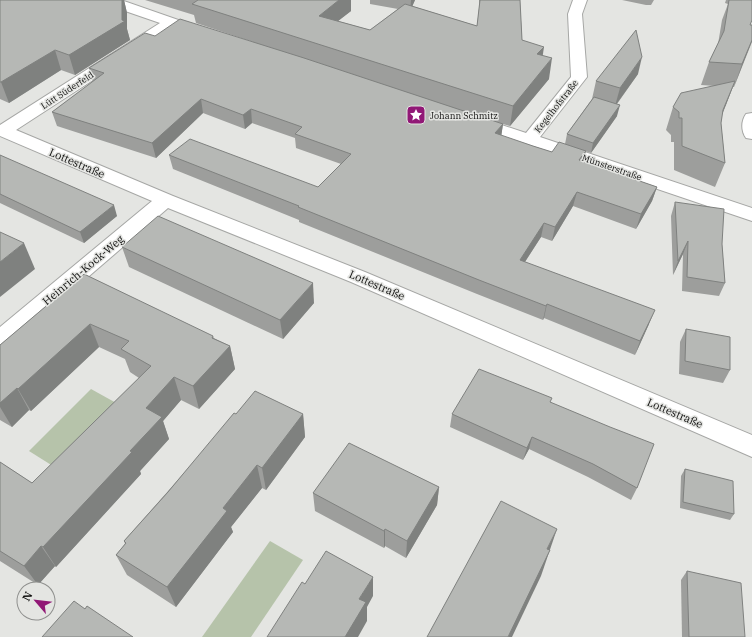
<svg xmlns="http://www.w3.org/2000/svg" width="752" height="637" font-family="'IBM Plex Serif',serif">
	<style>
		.green { fill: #b6c3aa }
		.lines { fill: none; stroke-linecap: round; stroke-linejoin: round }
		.minor-casing { stroke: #a6a7a5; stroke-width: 2 }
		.minor { fill: #fff; fill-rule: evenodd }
		.wall { fill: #9d9e9c }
		.shaded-wall { fill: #7f817f }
		.building { fill: #b6b8b5; stroke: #7f817f }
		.labels { text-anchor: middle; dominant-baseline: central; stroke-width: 3; stroke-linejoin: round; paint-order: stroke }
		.far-street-label { font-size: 9px; fill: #10100f; stroke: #e4e5e2 }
		.far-poi-label { font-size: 9px; fill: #10100f; stroke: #e4e5e2; text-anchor: start }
		.street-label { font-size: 11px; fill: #10100f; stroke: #e4e5e2 }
	</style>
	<rect width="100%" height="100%" fill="#e4e5e2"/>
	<!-- green -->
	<g class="green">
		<path d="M 91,389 L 118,404 L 56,468 L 29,451 Z"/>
		<path d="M 270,541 L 303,560 L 251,637 L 202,637 Z"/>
	</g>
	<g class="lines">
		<!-- minor casing -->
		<g class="minor-casing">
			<g id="minor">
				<path d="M 100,0 L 121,0 L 207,30 L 209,33 L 207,36 L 202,37 L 173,28 L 16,130 L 173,196 L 365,272 L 752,435 L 752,457 L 351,282 L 168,208 L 8,346 L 0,349 L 0,327 L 152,201 L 0,136 L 0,125 L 160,23 L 102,3 Z"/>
				<path d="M 573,0 L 587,0 L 582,14 L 587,77 L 540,137 L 752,208 L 752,221 L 468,125 L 465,121 L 468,117 L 474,116 L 526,133 L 571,77 L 568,14 Z"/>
				<path d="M 752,113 L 752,139 L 746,138 C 741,131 741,121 746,114 Z"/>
			</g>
		</g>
		<!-- minor -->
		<use href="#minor" class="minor"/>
	</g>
	<!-- wall -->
	<g class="wall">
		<path d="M 0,0 L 124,0 L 127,13 L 127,29 L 130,40 L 75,75 L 61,70 L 9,103 L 0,99 Z"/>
		<path d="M 145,0 L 351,0 L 351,11 L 338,21 L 370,30 L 398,9 L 370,4 L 370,0 L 415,0 L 412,6 L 477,26 L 479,8 L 479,0 L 520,0 L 522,40 L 543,56 L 549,79 L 510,126 L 503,124 L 501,136 L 552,152 L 565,144 L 567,134 L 592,99 L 596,81 L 638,74 L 617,104 L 617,116 L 591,153 L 585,151 L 583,162 L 657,187 L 652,201 L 636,229 L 573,206 L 552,241 L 541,237 L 525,262 L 649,324 L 635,355 L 544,318 L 543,320 L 477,294 L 299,222 L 299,220 L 173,169 L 169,155 L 318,187 L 341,164 L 296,148 L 295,138 L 252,123 L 245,129 L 203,113 L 156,158 L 57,126 L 52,112 L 93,82 L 89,68 L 155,36 L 253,42 L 196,23 L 194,15 Z"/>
		<path d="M 622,0 L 654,0 L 651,5 L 646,5 Z"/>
		<path d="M 726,0 L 752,0 L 750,25 L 752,25 L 752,42 L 734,87 L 733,87 L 722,114 L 721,123 L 725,163 L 715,187 L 674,170 L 674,142 L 671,142 L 671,135 L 666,130 L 673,107 L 715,86 L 701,85 L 709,62 L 718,44 L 722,20 L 728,4 L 725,3 Z"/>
		<path d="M 0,155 L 117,216 L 84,243 L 0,203 Z"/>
		<path d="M 675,202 L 722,244 L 725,283 L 719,296 L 682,291 L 683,254 L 673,275 L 671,216 Z"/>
		<path d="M 122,247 L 314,303 L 283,339 L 129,267 Z"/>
		<path d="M 84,274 L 230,346 L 235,369 L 199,409 L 181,400 L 163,421 L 169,439 L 140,471 L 141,474 L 56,567 L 55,566 L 38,585 L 0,561 L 0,462 L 32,483 L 139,378 L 130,372 L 125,359 L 99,347 L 31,411 L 29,410 L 12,427 L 0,420 L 0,345 Z"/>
		<path d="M 686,329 L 730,370 L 723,383 L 679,374 L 680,342 Z"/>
		<path d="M 551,402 L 637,488 L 631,500 L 588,477 L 529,449 L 523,460 L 450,427 L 452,414 Z"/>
		<path d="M 236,414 L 303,414 L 305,437 L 266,490 L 262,488 L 231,527 L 233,532 L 176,607 L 127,575 L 116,555 L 125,544 L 124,541 Z"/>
		<path d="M 685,469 L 734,514 L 730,520 L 680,508 L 681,476 Z"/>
		<path d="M 439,487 L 437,505 L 406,558 L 385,546 L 384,548 L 315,511 L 313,493 Z"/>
		<path d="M 687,571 L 745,637 L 682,637 L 681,580 Z"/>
	</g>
	<!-- shaded-wall -->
	<g class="shaded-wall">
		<path d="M 122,0 L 124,0 L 127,13 L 127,29 L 130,40 L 75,75 L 69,55 L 122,20 Z"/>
		<path d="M 339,0 L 351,0 L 351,11 L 320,35 L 319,16 Z"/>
		<path d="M 411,0 L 415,0 L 410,12 Z"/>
		<path d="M 752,40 L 749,48 L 734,87 L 742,64 Z"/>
		<path d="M 544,47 L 541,67 L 537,54 Z"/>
		<path d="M 55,50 L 61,70 L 9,103 L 1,82 Z"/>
		<path d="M 642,57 L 638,74 L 615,106 L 620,88 Z"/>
		<path d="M 552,58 L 549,79 L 510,126 L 513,106 Z"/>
		<path d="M 735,81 L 726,105 L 714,134 L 723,110 Z"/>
		<path d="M 201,99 L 203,113 L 156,158 L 152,143 Z"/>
		<path d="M 620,105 L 617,116 L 591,153 L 593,143 Z"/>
		<path d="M 251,109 L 252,123 L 245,129 L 243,115 Z"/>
		<path d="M 503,124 L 501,138 L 495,133 Z"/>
		<path d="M 586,151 L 582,165 L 579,160 Z"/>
		<path d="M 657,187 L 652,201 L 636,229 L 641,214 Z"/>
		<path d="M 577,192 L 573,206 L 552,241 L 555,227 Z"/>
		<path d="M 114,205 L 117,216 L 84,243 L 80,232 Z"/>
		<path d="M 544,223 L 541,237 L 517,274 L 520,260 Z"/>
		<path d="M 688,241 L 683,254 L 673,275 L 678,261 Z"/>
		<path d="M 24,243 L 35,269 L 0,297 L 0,262 Z"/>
		<path d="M 313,283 L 314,303 L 283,339 L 280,320 Z"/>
		<path d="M 547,304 L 544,318 L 543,320 L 546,306 Z"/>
		<path d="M 655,310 L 649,324 L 635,355 L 640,341 Z"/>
		<path d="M 90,324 L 99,347 L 31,411 L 18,389 Z"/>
		<path d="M 213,336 L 219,358 L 230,346 L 235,369 L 199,409 L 193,386 L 212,338 Z"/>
		<path d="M 174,377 L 181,400 L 163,421 L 169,439 L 140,471 L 141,474 L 56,567 L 43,547 L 130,451 L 146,408 Z"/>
		<path d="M 17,388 L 29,410 L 12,427 L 0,407 L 0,403 Z"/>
		<path d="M 303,414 L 305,437 L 266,490 L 262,468 Z"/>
		<path d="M 532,437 L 529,449 L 523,460 L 527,448 Z"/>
		<path d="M 257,465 L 262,488 L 231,527 L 233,532 L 176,607 L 167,587 L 223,508 Z"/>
		<path d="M 439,487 L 437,505 L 406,558 L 407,541 Z"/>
		<path d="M 385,529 L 385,546 L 384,548 L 384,531 Z"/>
		<path d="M 557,529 L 541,576 L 512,637 L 508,637 L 547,549 Z"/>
		<path d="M 41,546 L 55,566 L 38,585 L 24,566 Z"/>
		<path d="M 373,577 L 373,596 L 367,607 L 367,621 L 358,637 L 345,637 L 359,599 Z"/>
	</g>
	<!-- building -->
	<g class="building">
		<path d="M 0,0 L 122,0 L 122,20 L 125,21 L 69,55 L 55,50 L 1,82 L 0,82 Z"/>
		<path d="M 198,0 L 339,0 L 319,16 L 370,30 L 405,4 L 477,26 L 480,0 L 520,0 L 522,40 L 544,47 L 537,54 L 552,58 L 513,106 L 192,4 Z"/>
		<path d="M 729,0 L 752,0 L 752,20 L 750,25 L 752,25 L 752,40 L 742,64 L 709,62 L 724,31 Z"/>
		<path d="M 180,19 L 304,58 L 503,124 L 495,133 L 533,146 L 552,152 L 559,142 L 586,151 L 579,160 L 657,187 L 641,214 L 577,192 L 555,227 L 544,223 L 520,260 L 655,310 L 640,341 L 547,304 L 546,306 L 479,280 L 298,207 L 299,206 L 169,155 L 190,139 L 318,187 L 351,154 L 295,134 L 302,127 L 251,109 L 243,115 L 201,99 L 152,143 L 52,112 L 104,73 L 89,68 L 145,33 L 155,36 Z"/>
		<path d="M 636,30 L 642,57 L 620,88 L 596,81 Z"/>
		<path d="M 735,81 L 723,110 L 721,123 L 725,163 L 682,146 L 682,118 L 679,118 L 679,112 L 673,107 L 681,93 Z"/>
		<path d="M 594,97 L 620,105 L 593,143 L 567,134 Z"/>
		<path d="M 0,155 L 114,205 L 80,232 L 0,194 Z"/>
		<path d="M 675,202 L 724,209 L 722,244 L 725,283 L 687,277 L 688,241 L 678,261 Z"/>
		<path d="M 158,216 L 313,283 L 280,320 L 122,247 Z"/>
		<path d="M 0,232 L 24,243 L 0,262 Z"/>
		<path d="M 84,274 L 213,336 L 212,338 L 230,346 L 193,386 L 174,377 L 146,408 L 162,417 L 130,451 L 132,452 L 43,547 L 41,546 L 24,566 L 0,551 L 0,462 L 32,483 L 151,366 L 121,349 L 129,341 L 90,324 L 18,389 L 17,388 L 0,403 L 0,345 Z"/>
		<path d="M 686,329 L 730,337 L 730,370 L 685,361 Z"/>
		<path d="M 479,369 L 552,398 L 550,402 L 610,427 L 654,444 L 637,488 L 593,464 L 532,437 L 527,448 L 452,414 Z"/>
		<path d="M 255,391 L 303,414 L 262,468 L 257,465 L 223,508 L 227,511 L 167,587 L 116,555 L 126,543 L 124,541 L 168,492 L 234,413 L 236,414 Z"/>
		<path d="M 349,443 L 439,487 L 407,541 L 385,529 L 384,531 L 313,493 Z"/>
		<path d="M 685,469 L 733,481 L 734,514 L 683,502 Z"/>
		<path d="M 501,501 L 557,529 L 547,549 L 550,550 L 508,637 L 427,637 Z"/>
		<path d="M 326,551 L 373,577 L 359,599 L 366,602 L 345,637 L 267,637 L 302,582 L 305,584 Z"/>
		<path d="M 687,571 L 741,583 L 745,637 L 689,637 Z"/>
		<path d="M 74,601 L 85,609 L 87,606 L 133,637 L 42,637 Z"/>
	</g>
	<!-- icons -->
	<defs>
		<g id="sight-square" transform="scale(1)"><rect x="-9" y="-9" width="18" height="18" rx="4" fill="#911876" stroke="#e4e5e2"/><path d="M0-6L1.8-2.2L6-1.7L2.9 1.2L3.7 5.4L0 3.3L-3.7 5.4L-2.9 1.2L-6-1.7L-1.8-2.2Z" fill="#fff"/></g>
	</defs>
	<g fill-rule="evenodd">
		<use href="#sight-square" x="416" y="115"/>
	</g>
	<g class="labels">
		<!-- far-street labels -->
		<g class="far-street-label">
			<text transform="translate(67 90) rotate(-33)">Lütt Süderfeld</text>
			<text transform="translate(556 106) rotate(-52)">Kegelhofstraße</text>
			<text transform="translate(612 167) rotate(19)">Münsterstraße</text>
		</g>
		<!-- far-poi labels -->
		<g class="far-poi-label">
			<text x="430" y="115">Johann Schmitz</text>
		</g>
		<!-- street labels -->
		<g class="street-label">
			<text transform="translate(77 163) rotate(23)">Lottestraße</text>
			<text transform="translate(83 270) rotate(-40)">Heinrich-Kock-Weg</text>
			<text transform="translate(377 285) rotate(23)">Lottestraße</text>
			<text transform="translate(675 413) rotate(23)">Lottestraße</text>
		</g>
	</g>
	<!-- north arrow -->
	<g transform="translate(36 601) rotate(298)"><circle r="19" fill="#e4e5e2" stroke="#8f908e"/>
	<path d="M0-3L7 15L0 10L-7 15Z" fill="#911876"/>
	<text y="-6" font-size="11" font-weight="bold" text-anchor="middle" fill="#10100f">N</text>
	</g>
</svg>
